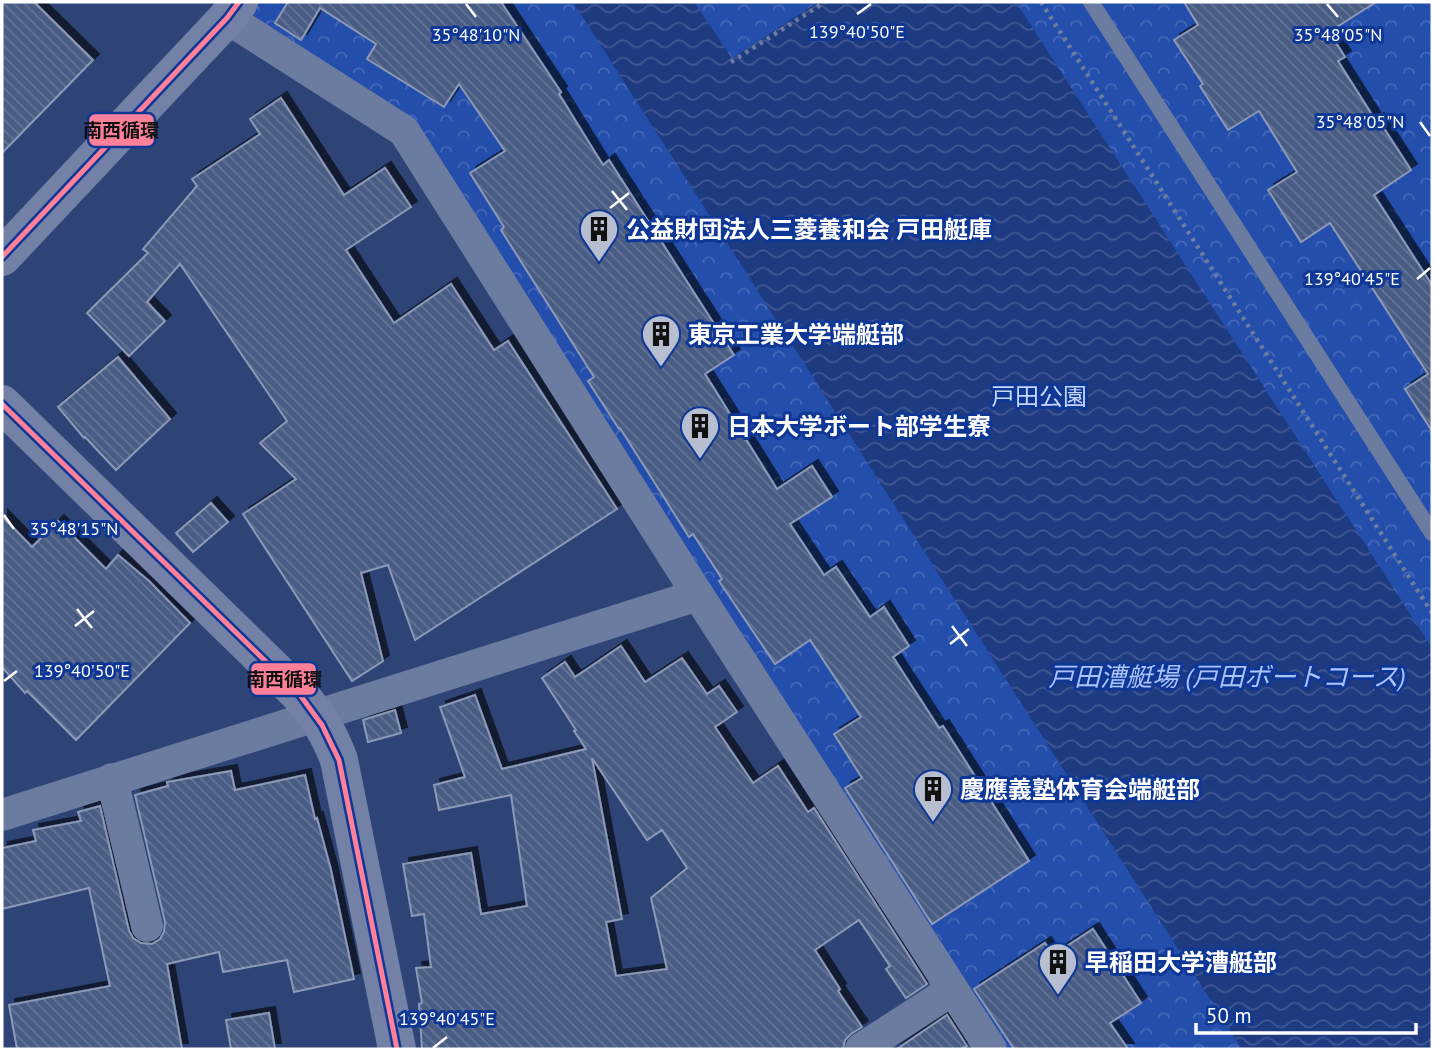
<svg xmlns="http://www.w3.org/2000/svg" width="1434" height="1051" font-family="'PT Sans','Noto Sans JP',sans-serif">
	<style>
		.park { fill: url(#park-crowns) }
		.water { fill: url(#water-waves) }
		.building { fill: url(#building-back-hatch); stroke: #8c99b7; stroke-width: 2; fill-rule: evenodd; filter: url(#shadow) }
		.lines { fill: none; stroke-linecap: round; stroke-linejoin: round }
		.path { stroke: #6c7ca1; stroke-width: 4.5; stroke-dasharray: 3.5 5; stroke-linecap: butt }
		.lane { stroke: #6c7ca1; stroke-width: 16 }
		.street { stroke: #6c7ca1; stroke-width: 32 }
		.secondary { stroke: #7281a5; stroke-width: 38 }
		.bus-1-casing { stroke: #0f3795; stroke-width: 10 }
		.bus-1 { stroke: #ff8098; stroke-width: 5 }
		.ticks { fill: none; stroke: #fff; stroke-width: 2.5 }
		.labels { text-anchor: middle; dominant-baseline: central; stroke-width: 6; stroke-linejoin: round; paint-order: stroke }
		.poi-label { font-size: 24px; font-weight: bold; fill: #fff; stroke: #0f3795; text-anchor: start }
		.park-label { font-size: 24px; fill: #c6d7fe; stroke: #0f3795 }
		.water-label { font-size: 26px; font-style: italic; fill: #aac3fb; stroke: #0f3795 }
		.ticks-label { font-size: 18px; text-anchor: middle; fill: #fff; stroke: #0f3795; stroke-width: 6; stroke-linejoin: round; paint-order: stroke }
		.line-badge { stroke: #0f3795; stroke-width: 2.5 }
		.pale-badge-label { font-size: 19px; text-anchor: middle; font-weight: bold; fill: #111 }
	</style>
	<defs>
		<pattern id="park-crowns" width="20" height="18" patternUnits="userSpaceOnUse" patternTransform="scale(1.75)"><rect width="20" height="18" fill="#244eac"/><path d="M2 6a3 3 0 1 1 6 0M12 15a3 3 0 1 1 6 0" fill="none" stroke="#4569b8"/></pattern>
		<pattern id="water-waves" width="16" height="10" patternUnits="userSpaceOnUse" patternTransform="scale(1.75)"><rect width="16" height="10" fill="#1e3b81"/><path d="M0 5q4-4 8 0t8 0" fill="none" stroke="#405894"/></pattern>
		<pattern id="building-back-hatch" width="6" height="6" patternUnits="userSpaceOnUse" patternTransform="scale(1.75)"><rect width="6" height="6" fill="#4a5c84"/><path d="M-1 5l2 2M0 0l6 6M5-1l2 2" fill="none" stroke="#657496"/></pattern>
		<filter id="shadow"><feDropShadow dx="6" dy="-6" stdDeviation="0" flood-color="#0009"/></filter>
	</defs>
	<rect width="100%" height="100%" fill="#2e4476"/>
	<!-- park -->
	<path class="park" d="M 237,2 L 1432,2 L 1432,1049 L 991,1049 L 404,131 L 227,18 Z"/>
	<!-- water -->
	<path class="water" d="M 573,2 L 694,2 L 732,58 L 818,2 L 1016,2 L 1432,648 L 1432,1049 L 1242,1049 Z"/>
	<!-- building -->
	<g class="building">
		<path d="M 2,2 L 34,2 L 93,60 L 2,153 Z"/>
		<path d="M 288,2 L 501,2 L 561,92 L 559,94 L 603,165 L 609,160 L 734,355 L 705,374 L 777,489 L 812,466 L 832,497 L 790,524 L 824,575 L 836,567 L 870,617 L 884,607 L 909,646 L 893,657 L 939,728 L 943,726 L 1029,861 L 932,924 L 845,788 L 862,778 L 834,734 L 861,717 L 810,640 L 775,664 L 719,581 L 722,579 L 693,534 L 689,537 L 620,428 L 619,429 L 588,381 L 594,377 L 501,230 L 504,227 L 470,173 L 505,151 L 459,84 L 444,107 L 367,59 L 376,44 L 320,8 L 301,40 L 275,23 Z"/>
		<path d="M 1184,2 L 1376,2 L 1329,32 L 1345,57 L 1338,61 L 1376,121 L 1378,119 L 1411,170 L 1374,195 L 1432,285 L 1432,431 L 1405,389 L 1428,374 L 1330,223 L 1301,242 L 1268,190 L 1297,172 L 1259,111 L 1228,130 L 1200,86 L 1203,84 L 1174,40 L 1198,25 Z"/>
		<path d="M 281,98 L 344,195 L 385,168 L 411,207 L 346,250 L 394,323 L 451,284 L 494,350 L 508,341 L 617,509 L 415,640 L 388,565 L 361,573 L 383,661 L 352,681 L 243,514 L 296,479 L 260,443 L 287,421 L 180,264 L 147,302 L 165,321 L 129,356 L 87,313 L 148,253 L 143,249 L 197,186 L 192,179 L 260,134 L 250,119 Z"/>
		<path d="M 118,357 L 170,419 L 116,470 L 85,437 L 84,438 L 58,407 Z"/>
		<path d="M 211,503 L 228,522 L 193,552 L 176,533 Z"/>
		<path d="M 2,516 L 32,547 L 58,521 L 106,569 L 118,555 L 149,581 L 190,623 L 76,740 L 27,691 L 25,693 L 2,667 Z"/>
		<path d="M 621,646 L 645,682 L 682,658 L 707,694 L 719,686 L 737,712 L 715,727 L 753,783 L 778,766 L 808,812 L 814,808 L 927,984 L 906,998 L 886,969 L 890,966 L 859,920 L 815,950 L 840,989 L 838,991 L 862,1027 L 851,1034 L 845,1040 L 843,1049 L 422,1049 L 419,1004 L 422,1003 L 416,968 L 431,967 L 424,914 L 412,916 L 403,864 L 471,853 L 481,914 L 527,906 L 511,795 L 439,810 L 434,785 L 465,777 L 440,707 L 475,695 L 502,769 L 586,749 L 574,731 L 576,730 L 542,678 L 565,662 L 575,677 ZM 592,758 L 647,840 L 662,830 L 687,868 L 651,898 L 667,969 L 616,976 L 606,922 L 622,919 Z"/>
		<path d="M 395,710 L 401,733 L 368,742 L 363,720 Z"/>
		<path d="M 231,771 L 235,790 L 305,775 L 315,819 L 317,818 L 331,870 L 354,979 L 294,992 L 287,960 L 223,972 L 219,952 L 167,964 L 182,1049 L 17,1049 L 9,1005 L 110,986 L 89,888 L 2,909 L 2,848 L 36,841 L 33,830 L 81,821 L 78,812 L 100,806 L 129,931 L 133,938 L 141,943 L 152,944 L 160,939 L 164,932 L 165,922 L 135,795 L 168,786 L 167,782 Z"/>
		<path d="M 1093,929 L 1141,1003 L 1110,1023 L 1128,1049 L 1014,1049 L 974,989 L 1045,943 L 1053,955 Z"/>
		<path d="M 269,1013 L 275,1049 L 231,1049 L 226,1020 Z"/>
		<path d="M 947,1015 L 967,1046 L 961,1049 L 897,1049 Z"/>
	</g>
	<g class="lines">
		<!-- path -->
		<g class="path">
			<path d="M 1041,2 L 1432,613"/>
			<path d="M 731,62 L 825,2"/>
		</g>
		<!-- lane -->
		<path class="lane" d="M 1091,2 L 1432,533"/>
		<!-- street -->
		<g class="street">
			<path d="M 227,18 L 404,131 L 698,595 L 991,1049"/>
			<path d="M 112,779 L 147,926"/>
			<path d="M 2,815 L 698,595"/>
			<path d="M 861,1049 L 952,990"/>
		</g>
		<!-- secondary -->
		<g class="secondary">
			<path d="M 2,257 L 227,18 L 239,2"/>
			<path d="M 2,404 L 300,695 C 318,716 329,733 339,760 L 397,1049"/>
		</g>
		<!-- bus-1 casing -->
		<g class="bus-1-casing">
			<g id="bus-1">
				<path d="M 2,257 L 227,18 L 239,2"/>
				<path d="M 2,404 L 300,695 L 322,725 L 339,760 L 397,1049"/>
			</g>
		</g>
		<!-- bus-1 -->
		<use href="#bus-1" class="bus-1"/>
	</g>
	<!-- ticks -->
	<path class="ticks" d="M 466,4 L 476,17M 1327,4 L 1338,17M 857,14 L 871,4M 1420,122 L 1430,136M 612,191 L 627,210M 610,208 L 629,193M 1417,279 L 1430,268M 4,515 L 14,529M 77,609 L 92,628M 75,626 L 94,611M 952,626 L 967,646M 950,644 L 969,629M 4,681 L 17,671M 433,1048 L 447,1037"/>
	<!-- icons -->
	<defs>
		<g id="building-pin" transform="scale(2.0125)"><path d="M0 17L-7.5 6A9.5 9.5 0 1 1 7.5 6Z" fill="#b6becf" stroke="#0f3795"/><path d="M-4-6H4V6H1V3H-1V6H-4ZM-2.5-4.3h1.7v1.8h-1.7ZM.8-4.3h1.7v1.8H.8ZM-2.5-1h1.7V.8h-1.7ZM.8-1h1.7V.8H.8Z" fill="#111"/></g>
	</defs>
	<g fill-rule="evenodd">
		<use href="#building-pin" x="599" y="229"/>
		<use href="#building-pin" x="661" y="334"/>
		<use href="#building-pin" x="700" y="426"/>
		<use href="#building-pin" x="933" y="789"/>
		<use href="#building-pin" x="1058" y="962"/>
	</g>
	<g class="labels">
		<!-- poi labels -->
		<g class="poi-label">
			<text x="626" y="229">公益財団法人三菱養和会 戸田艇庫</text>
			<text x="688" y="334">東京工業大学端艇部</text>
			<text x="727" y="426">日本大学ボート部学生寮</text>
			<text x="960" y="789">慶應義塾体育会端艇部</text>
			<text x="1085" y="962">早稲田大学漕艇部</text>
		</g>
		<!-- park labels -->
		<g class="park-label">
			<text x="1039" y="396">戸田公園</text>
		</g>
		<!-- water labels -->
		<g class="water-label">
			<text x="1227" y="676">戸田漕艇場 (戸田ボートコース)</text>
		</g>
	</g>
	<g class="ticks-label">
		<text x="857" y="38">139°40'50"E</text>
		<text x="476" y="41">35°48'10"N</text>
		<text x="1338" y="41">35°48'05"N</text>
		<text x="1360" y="128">35°48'05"N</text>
		<text x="1352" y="285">139°40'45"E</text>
		<text x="74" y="535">35°48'15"N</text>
		<text x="82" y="677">139°40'50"E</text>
		<text x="447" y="1025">139°40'45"E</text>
	</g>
	<g class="line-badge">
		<rect x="88" y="113" width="67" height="34" rx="7" fill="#ff8098"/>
		<rect x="250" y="662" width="67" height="34" rx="7" fill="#ff8098"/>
	</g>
	<g class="pale-badge-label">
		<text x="121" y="137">南西循環</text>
		<text x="284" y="686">南西循環</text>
	</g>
	<!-- border -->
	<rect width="1434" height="1051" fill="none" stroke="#ffffff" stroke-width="7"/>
	<!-- scale -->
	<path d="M1196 1023v10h220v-10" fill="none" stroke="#ffffff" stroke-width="3.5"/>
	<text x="1206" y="1023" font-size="21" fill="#ffffff" stroke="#0f3795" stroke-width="5" paint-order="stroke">50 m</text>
</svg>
